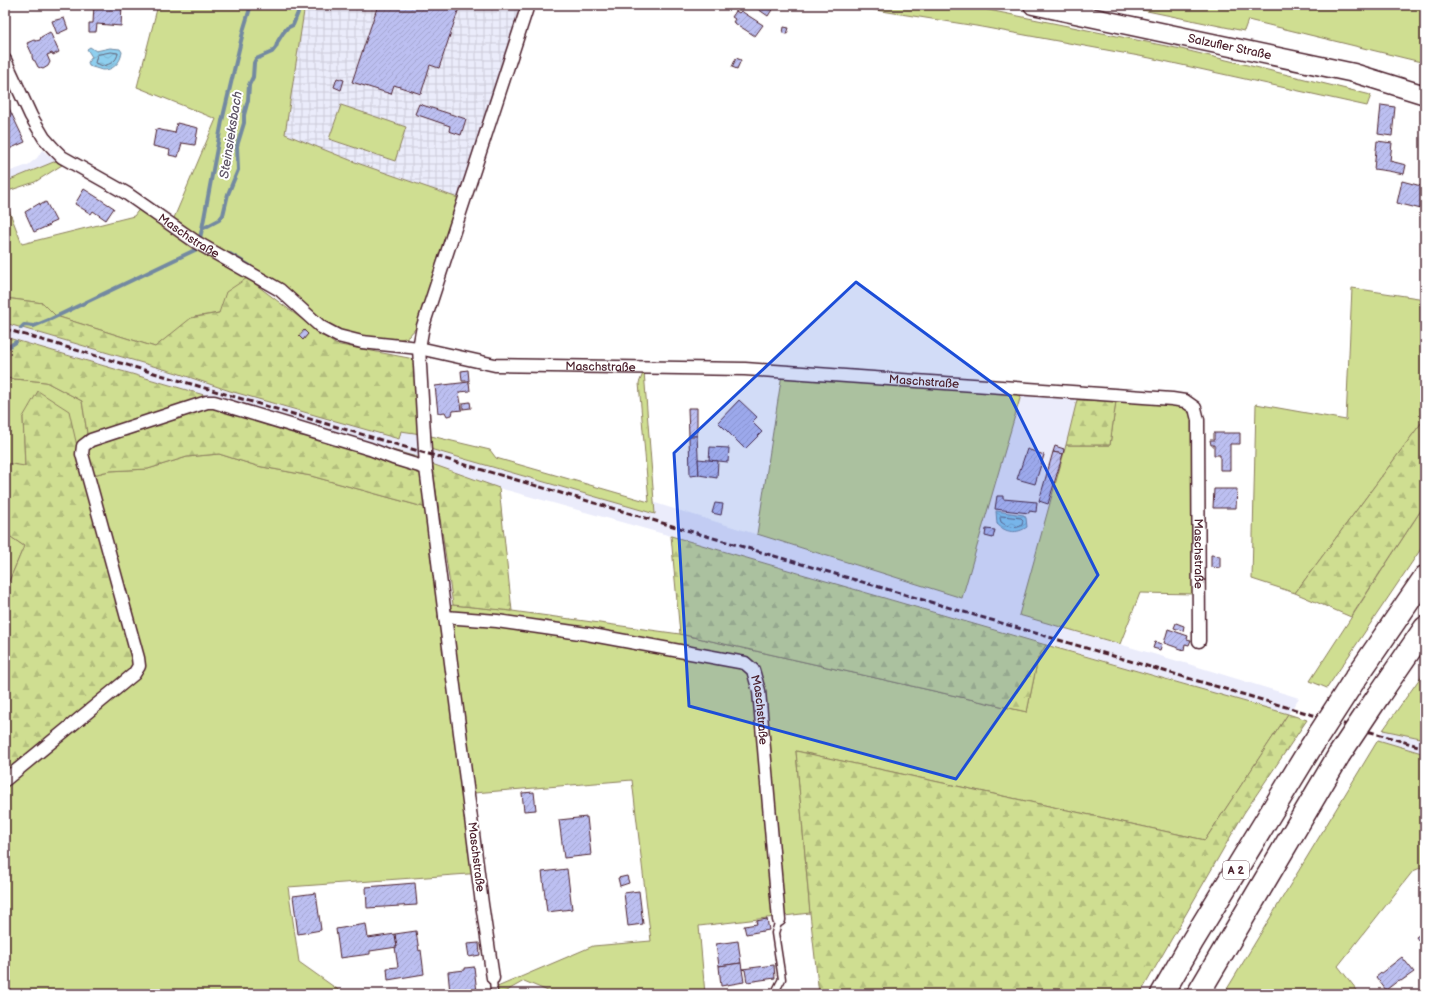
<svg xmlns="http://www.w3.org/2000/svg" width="1430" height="999" font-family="'Balsamiq Sans',sans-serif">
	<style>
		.built { fill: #ebecfb }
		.industrial { fill: url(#industrial-grid) }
		.grass { fill: #cfde91; stroke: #8c7e5e }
		.forest { fill: url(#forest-firs); stroke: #8c7e5e }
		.water { fill: url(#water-waves); stroke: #7389a1 }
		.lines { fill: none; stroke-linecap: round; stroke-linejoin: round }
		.shore { stroke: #656579; stroke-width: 1 }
		.stream { stroke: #7389a1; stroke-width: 4 }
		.building { fill: url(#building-hatch); stroke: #4a1f2b }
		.service-casing { stroke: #4a1f2b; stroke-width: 9 }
		.minor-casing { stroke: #4a1f2b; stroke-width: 15 }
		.secondary-casing { stroke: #4a1f2b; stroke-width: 21 }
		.motorway-casing { stroke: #4a1f2b; stroke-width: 25 }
		.service { stroke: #fff; stroke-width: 6 }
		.minor { stroke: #fff; stroke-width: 12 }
		.secondary { stroke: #fff; stroke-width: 18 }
		.motorway { stroke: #fff; stroke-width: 22 }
		.rail { stroke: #4a1f2b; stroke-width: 3; stroke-dasharray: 6 3; stroke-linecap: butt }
		.motorway-bridge-casing { stroke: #4a1f2b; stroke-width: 25; stroke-linecap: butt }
		.motorway-bridge { stroke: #fff; stroke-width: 22 }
		.marked { fill: #1d4ed8; fill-opacity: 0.2; stroke: #1d4ed8; stroke-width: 3; stroke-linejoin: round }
		.labels { text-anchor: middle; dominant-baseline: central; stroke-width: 4; stroke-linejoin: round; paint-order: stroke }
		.shield { fill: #fff; stroke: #80626b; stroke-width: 1 }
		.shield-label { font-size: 11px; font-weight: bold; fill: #4a1f2b }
		.street-label { font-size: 12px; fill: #4a1f2b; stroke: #fff }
		.water-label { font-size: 13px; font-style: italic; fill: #5e5466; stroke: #fff }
	</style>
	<defs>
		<pattern id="industrial-grid" width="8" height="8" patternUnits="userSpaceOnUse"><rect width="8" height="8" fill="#ebecfb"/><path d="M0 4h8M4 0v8" fill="none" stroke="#cbcad7"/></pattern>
		<pattern id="forest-firs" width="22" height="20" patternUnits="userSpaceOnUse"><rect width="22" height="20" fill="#cfde91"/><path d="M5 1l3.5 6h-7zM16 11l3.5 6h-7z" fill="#b3be7d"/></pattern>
		<pattern id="water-waves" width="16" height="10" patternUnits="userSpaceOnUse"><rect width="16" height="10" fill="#8ecfef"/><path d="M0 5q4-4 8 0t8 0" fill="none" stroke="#7cb1cd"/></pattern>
		<pattern id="building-hatch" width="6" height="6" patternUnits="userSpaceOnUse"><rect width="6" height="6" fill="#bcbff1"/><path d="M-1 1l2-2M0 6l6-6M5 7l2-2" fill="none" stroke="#a3a4cf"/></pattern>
	</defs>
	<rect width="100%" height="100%" fill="#fff"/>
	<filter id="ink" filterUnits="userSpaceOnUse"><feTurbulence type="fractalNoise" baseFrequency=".025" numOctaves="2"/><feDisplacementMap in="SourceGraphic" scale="8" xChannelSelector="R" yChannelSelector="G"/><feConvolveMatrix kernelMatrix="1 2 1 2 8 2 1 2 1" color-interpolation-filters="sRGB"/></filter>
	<g filter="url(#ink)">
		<!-- built -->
		<g class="built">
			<path d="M 42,150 L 56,161 L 5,182 L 5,173 L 28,165 L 37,158 Z"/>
			<path d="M 5,323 L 177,373 L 230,391 L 398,439 L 401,431 L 421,434 L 421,447 L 655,514 L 655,503 L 962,598 L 1021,395 L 1077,400 L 1066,445 L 1019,615 L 1195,666 L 1299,698 L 1288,714 L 671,536 L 499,488 L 432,464 L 420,458 L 5,337 Z"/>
			<path d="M 1383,730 L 1425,739 L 1425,754 L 1378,740 Z"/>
		</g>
		<!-- industrial -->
		<path class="industrial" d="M 305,5 L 523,5 L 458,198 L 360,164 L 284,134 Z"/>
		<!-- grass -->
		<g class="grass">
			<path d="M 158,5 L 305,5 L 285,134 L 360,164 L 458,198 L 417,327 L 408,337 L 392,342 L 355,336 L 327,326 L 280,287 L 247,278 L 219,313 L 194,317 L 155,347 L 56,316 L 43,303 L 5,298 L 5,200 L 22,244 L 134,216 L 140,208 L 171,225 L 216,119 L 137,87 Z"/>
			<path d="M 844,5 L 964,5 L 1181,49 L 1371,95 L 1367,106 L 1150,58 L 976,26 Z"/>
			<path d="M 1118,5 L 1425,5 L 1425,63 L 1248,20 L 1244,31 Z"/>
			<path d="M 341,105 L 406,127 L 395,161 L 329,139 Z"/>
			<path d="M 56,161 L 62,165 L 35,182 L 5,192 L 5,182 Z"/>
			<path d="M 1352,288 L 1425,299 L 1425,366 L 1424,369 L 1425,373 L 1425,418 L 1295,593 L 1252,579 L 1256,404 L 1346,420 Z"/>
			<path d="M 644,371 L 655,514 L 430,449 L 431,436 L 490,450 L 496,458 L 649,502 L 639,383 Z"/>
			<path d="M 782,374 L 1021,395 L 962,598 L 757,534 Z"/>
			<path d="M 5,378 L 46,382 L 82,401 L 87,433 L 77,446 L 23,417 L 25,467 L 5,463 Z"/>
			<path d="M 1116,401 L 1180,406 L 1188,411 L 1193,420 L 1196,594 L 1140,593 L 1120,644 L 1019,615 L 1066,445 L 1110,445 Z"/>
			<path d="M 219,454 L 257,466 L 311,476 L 427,508 L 440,609 L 453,605 L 512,611 L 680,634 L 1027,712 L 1038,658 L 1046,645 L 1288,714 L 1205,840 L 796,751 L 810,913 L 699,926 L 705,994 L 555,994 L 524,981 L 501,994 L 481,994 L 593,946 L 651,941 L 632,780 L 474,793 L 482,873 L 288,887 L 299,962 L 344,994 L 5,994 L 5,774 L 85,477 L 109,471 L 148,469 L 187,457 Z"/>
			<path d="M 1425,504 L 1425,543 L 1327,688 L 1310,681 Z"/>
			<path d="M 5,533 L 24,546 L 7,586 L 5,586 Z"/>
			<path d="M 1425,671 L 1425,739 L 1383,730 Z"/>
			<path d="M 1378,740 L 1425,754 L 1425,866 L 1413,871 L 1338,966 L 1360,994 L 1224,994 Z"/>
		</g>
		<!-- forest -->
		<g class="forest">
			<path d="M 247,278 L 335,344 L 414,359 L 421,434 L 401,431 L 399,439 L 230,391 L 177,373 L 5,323 L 5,298 L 43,303 L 56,316 L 155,347 L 191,318 L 219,313 L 226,292 Z"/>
			<path d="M 5,337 L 420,458 L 427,508 L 311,476 L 257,466 L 219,454 L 187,457 L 148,469 L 109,471 L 85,477 L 135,661 L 132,671 L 5,774 L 5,586 L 7,586 L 24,546 L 5,533 L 5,463 L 25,466 L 23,417 L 38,391 L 69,411 L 77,446 L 87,433 L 82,401 L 46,382 L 5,378 Z"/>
			<path d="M 1077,400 L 1116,401 L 1110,445 L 1066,445 Z"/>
			<path d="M 1425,418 L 1425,504 L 1351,617 L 1295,593 Z"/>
			<path d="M 432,464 L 499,488 L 512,611 L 453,605 Z"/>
			<path d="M 671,536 L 1046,645 L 1038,658 L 1027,712 L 680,634 Z"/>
			<path d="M 1288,714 L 1307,720 L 1244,813 L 1140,994 L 819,994 L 810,913 L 796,751 L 1205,840 Z"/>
		</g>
		<!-- water -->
		<g class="water">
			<path d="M 90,47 L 96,51 L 110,48 L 120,49 L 122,52 C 121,62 113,71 102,70 C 98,69 93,67 89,66 L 88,62 L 92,57 L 87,49 Z"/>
			<path d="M 996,511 L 1024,515 L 1026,518 L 1027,527 C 1017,534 1006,533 997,524 Z"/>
		</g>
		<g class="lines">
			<!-- shore -->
			<g class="shore">
				<path d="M 111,52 L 118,53 C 117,61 111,64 103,66 L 95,63 L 97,55 Z"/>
				<path d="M 1002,516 L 1021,518 L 1023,520 L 1022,525 C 1015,530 1008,527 1001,522 L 1000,518 Z"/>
			</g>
			<!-- stream -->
			<g class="stream">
				<path d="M 202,229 L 222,121 L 244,28 L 251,5"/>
				<path d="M 200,238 L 202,229 L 219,220 L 223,215 L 228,194 L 238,170 L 237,146 L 244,123 L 244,115 L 248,100 L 249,85 L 253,77 L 254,63 L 256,59 L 272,52 L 276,47 L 278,41 L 283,33 L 287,28 L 293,25 L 301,5"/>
				<path d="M 230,254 L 250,266"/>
				<path d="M 21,328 L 24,325 L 34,326 L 51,319 L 197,249"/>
				<path d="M 5,349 L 16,342"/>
			</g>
		</g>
		<!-- building -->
		<g class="building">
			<path d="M 94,5 L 122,5 L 121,26 L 97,24 L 96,32 L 89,32 L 89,23 L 93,23 Z"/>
			<path d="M 378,5 L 460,5 L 439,68 L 430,65 L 421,94 L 394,85 L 391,94 L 352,82 Z"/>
			<path d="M 752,5 L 775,5 L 768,16 Z"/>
			<path d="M 736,11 L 739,13 L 741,11 L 763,25 L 755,36 L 733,22 L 735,19 L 732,17 Z"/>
			<path d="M 64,18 L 68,29 L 57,34 L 52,21 Z"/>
			<path d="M 784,27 L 789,28 L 787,34 L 783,33 Z"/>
			<path d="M 50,32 L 59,52 L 53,55 L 52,53 L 47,55 L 50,62 L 48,66 L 43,69 L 38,67 L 35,61 L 33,60 L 32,57 L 32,54 L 27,43 L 34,40 L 36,41 L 40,40 L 41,37 Z"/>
			<path d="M 736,58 L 741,60 L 737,69 L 732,67 Z"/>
			<path d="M 337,78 L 344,80 L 341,90 L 334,87 Z"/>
			<path d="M 7,104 L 25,142 L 9,149 L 5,141 L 5,105 Z"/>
			<path d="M 419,104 L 466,119 L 461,135 L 449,131 L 450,126 L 415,114 Z"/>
			<path d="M 1381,105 L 1395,107 L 1392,136 L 1378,134 Z"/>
			<path d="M 177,123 L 198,128 L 195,145 L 182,143 L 178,157 L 169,155 L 170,150 L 153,146 L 156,129 L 175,133 Z"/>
			<path d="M 1377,141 L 1392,143 L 1390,161 L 1406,165 L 1404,174 L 1388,171 L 1374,169 Z"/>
			<path d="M 1402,181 L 1425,187 L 1425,210 L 1397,203 Z"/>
			<path d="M 84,189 L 114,208 L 106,220 L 93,211 L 91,214 L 75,204 Z"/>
			<path d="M 46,202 L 56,221 L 49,224 L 50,225 L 34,232 L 25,212 L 40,203 L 40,205 Z"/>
			<path d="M 304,330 L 308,334 L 303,340 L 299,336 Z"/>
			<path d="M 468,370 L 469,381 L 462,381 L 461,371 Z"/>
			<path d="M 469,382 L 470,391 L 459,392 L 462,410 L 453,411 L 452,415 L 447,416 L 445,412 L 438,413 L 435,386 Z"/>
			<path d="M 739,400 L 757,417 L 752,422 L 762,432 L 745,449 L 718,422 Z"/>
			<path d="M 470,402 L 471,408 L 463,409 L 463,403 Z"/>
			<path d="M 688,408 L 697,408 L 697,436 L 689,436 Z"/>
			<path d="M 1214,433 L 1240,433 L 1240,444 L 1230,444 L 1230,470 L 1220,470 L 1220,455 L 1214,455 L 1214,445 L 1211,445 L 1210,440 L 1214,440 Z"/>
			<path d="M 689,436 L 697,436 L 699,475 L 690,476 Z"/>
			<path d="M 1055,446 L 1064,449 L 1063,454 L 1053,452 Z"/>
			<path d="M 710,447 L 729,448 L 728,462 L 709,460 Z"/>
			<path d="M 1027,449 L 1044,455 L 1035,484 L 1017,479 Z"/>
			<path d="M 1053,452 L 1063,454 L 1048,504 L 1039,501 Z"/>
			<path d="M 698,459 L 718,461 L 717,478 L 699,475 Z"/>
			<path d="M 1214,489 L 1237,489 L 1236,508 L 1213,508 Z"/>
			<path d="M 997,496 L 1003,496 L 1003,499 L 1037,502 L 1036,512 L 1029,511 L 1029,513 L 995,509 Z"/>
			<path d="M 715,503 L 723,504 L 721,515 L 712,513 Z"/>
			<path d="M 986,529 L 995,530 L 993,538 L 985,536 Z"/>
			<path d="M 1211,555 L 1220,556 L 1220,568 L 1211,567 Z"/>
			<path d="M 1176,623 L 1184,626 L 1183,631 L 1174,628 Z"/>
			<path d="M 1168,629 L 1188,636 L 1187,639 L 1191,640 L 1189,645 L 1185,644 L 1184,650 L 1164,643 Z"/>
			<path d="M 1155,642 L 1162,644 L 1160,650 L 1153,648 Z"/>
			<path d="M 534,792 L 536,810 L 524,811 L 522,793 Z"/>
			<path d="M 587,817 L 591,855 L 564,858 L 559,820 Z"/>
			<path d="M 567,869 L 572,909 L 547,912 L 542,872 Z"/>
			<path d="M 627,876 L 629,883 L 620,886 L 618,878 Z"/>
			<path d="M 415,883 L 417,905 L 367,908 L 366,887 Z"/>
			<path d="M 639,891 L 643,924 L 628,926 L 624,893 Z"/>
			<path d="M 316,893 L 321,930 L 298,934 L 293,896 Z"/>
			<path d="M 767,919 L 769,930 L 746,934 L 744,926 L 757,924 L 756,921 Z"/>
			<path d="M 366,924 L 368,938 L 395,934 L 397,947 L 370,951 L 370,954 L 340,958 L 336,929 Z"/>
			<path d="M 416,931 L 419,951 L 421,950 L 424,974 L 388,980 L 387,968 L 398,967 L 395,947 L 397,947 L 395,934 Z"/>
			<path d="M 1425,931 L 1425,950 L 1416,937 Z"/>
			<path d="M 738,941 L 741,963 L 719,966 L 716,944 Z"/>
			<path d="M 479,943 L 480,955 L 469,957 L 467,944 Z"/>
			<path d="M 1402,957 L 1414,972 L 1401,981 L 1399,980 L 1386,990 L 1376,977 Z"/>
			<path d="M 741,963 L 744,982 L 721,986 L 719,966 Z"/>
			<path d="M 774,965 L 775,978 L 747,982 L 745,970 L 742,969 Z"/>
			<path d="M 474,967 L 477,992 L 476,990 L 450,993 L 448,972 L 465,970 L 465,968 Z"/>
			<path d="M 476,990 L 476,992 L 462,994 L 462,991 Z"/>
		</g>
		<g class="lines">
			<!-- service casing -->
			<g class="service-casing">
				<g id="service">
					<path d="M 493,978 L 494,994"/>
					<path d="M 774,994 L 782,979 L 775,933 L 779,920"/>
				</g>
			</g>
			<!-- minor casing -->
			<g class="minor-casing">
				<g id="minor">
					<path id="s1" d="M 5,60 L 31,116 L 44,138 L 53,148 L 62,157 L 126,193 L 196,242 L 280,290 L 321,327 L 338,336 L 362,342 L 419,348 L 495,365 L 745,369 L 1172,399 L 1185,401 L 1195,408 L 1198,420 L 1199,641"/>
					<path id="s2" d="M 445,617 L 497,621 L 587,634 L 745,663 L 753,670 L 759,691 L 779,920"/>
					<path d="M 5,780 L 134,674 L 139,666 L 138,658 L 82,454 L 83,446 L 91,440 L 207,402 L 214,402 L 370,449 L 393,458 L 426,468"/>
					<path d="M 493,978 L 482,904 L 426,468 L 419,348 L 423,326 L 528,5"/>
				</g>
			</g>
			<!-- secondary casing -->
			<g class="secondary-casing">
				<g id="secondary">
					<path id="s3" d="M 1033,5 L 1354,73 L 1425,95"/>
				</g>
			</g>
			<!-- motorway casing -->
			<g class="motorway-casing">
				<g id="motorway">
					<path d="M 1351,685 L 1425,577"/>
					<path d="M 1379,695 L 1425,628"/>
					<path d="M 1162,994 L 1192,942 L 1311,747"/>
					<path d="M 1198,994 L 1339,755"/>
				</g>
			</g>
			<!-- service -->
			<use href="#service" class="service"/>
			<!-- minor -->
			<use href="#minor" class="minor"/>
			<!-- secondary -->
			<use href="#secondary" class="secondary"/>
			<!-- motorway -->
			<use href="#motorway" class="motorway"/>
			<!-- rail -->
			<path class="rail" d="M 5,329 L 1425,748"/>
			<!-- motorway-bridge casing -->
			<g class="motorway-bridge-casing">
				<g id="motorway-bridge">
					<path d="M 1311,747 L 1351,685"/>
					<path d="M 1339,755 L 1379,695"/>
				</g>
			</g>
			<!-- motorway-bridge -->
			<use href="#motorway-bridge" class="motorway-bridge"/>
		</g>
	</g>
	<!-- marked area -->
	<path class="marked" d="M 856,282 L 1010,396 L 1098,575 L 956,779 L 689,706 L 674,453 Z"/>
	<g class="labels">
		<!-- shield labels -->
		<rect class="shield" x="1223" y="861" width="26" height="18" rx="3"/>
		<g class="shield-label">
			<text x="1236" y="870">A 2</text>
		</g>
		<!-- street labels -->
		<g class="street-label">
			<text stroke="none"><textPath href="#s3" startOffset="201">Salzufler Straße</textPath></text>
			<text stroke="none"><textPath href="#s1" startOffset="263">Maschstraße</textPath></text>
			<text stroke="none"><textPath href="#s1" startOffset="709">Maschstraße</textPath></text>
			<text stroke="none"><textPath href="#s1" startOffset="1033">Maschstraße</textPath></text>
			<text stroke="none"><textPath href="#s1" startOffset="1453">Maschstraße</textPath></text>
			<text stroke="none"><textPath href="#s2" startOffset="355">Maschstraße</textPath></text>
			<text transform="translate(476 857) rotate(83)">Maschstraße</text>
		</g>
		<!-- water labels -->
		<g class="water-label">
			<text transform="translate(231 135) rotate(-81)">Steinsieksbach</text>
		</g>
	</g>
	<!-- margin -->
	<rect width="1430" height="999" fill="none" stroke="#fff" stroke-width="20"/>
	<rect x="10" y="10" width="1410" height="979" fill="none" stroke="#4a1f2b" stroke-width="1.5" filter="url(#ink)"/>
</svg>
